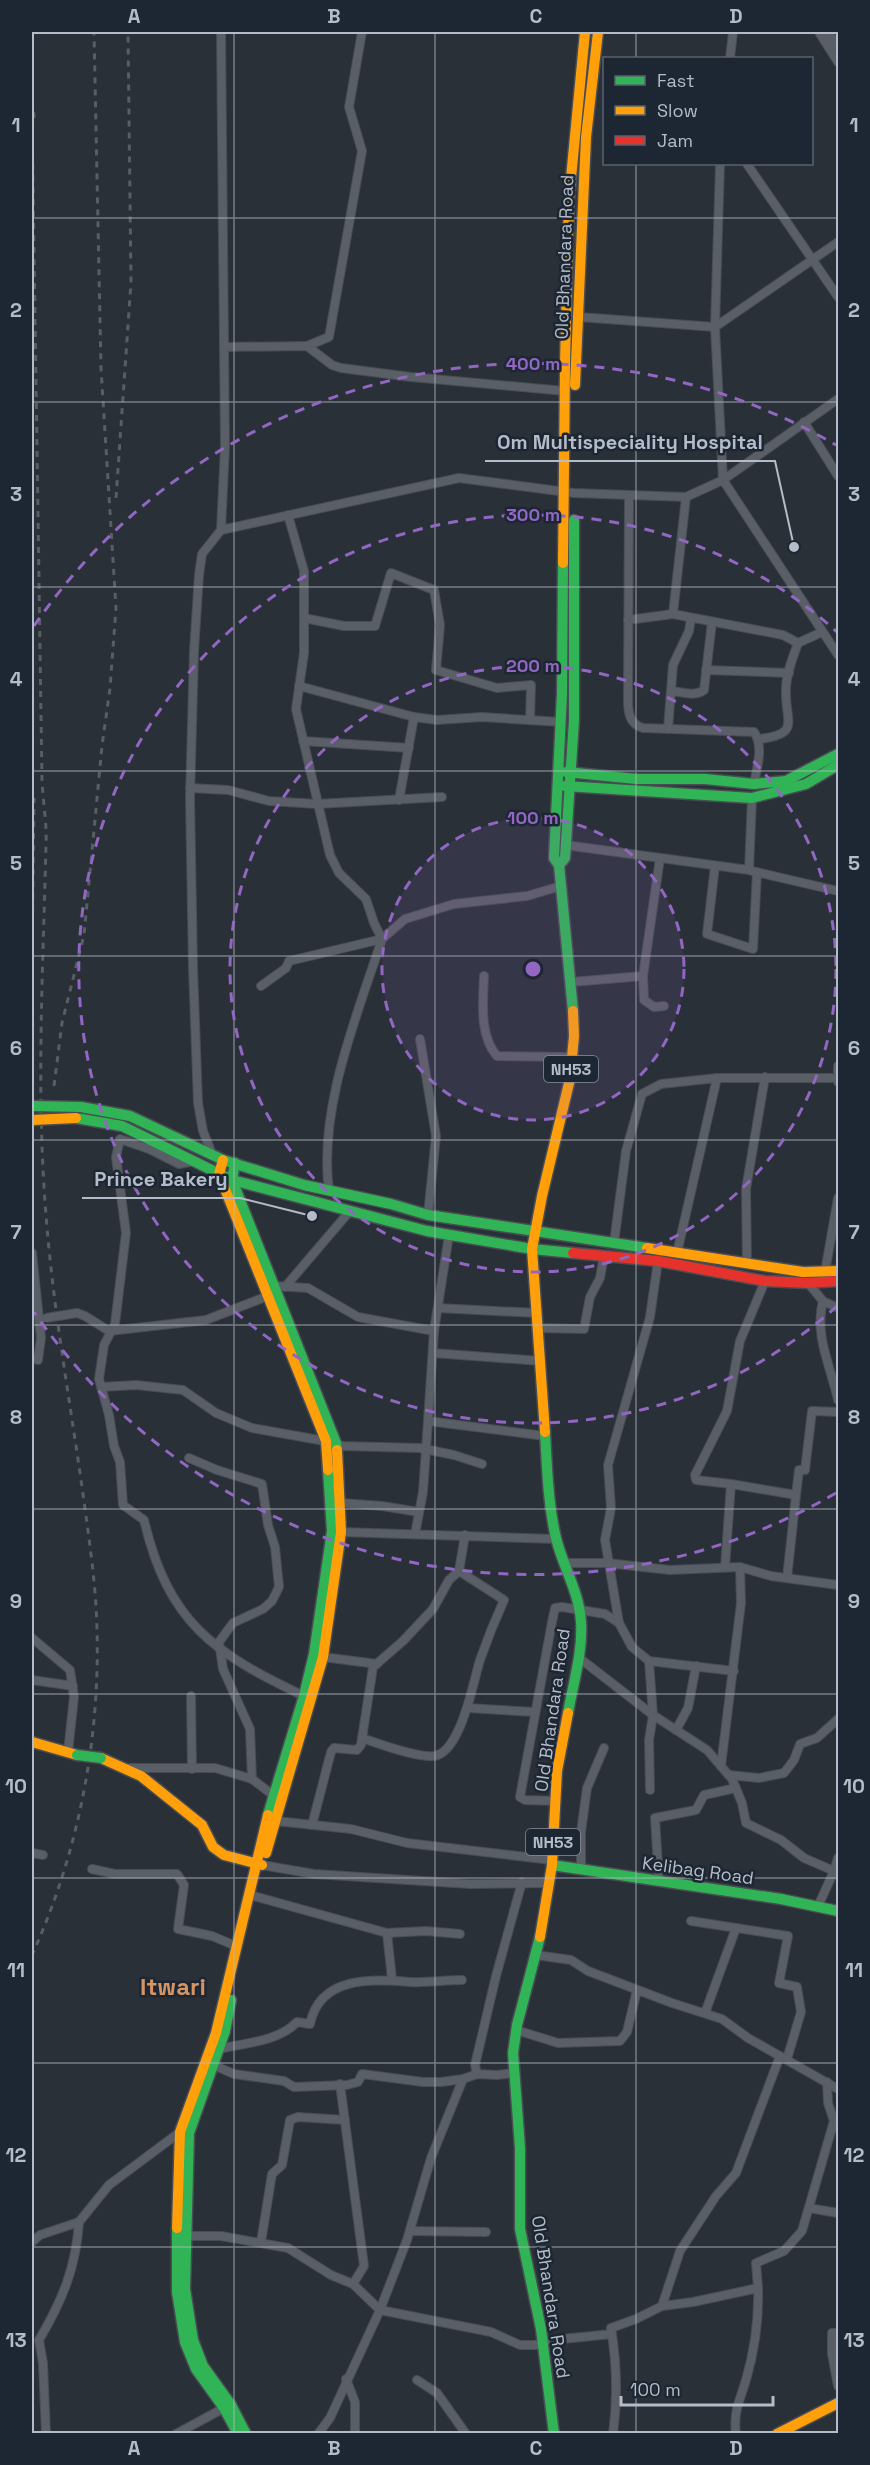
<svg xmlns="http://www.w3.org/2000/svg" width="870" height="2465" font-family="'Space Grotesk',sans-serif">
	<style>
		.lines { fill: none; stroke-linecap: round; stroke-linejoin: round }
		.street-casing { stroke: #484c53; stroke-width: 10 }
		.fast-casing { stroke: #484c53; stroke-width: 13 }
		.slow-casing { stroke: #484c53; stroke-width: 13 }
		.jam-casing { stroke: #484c53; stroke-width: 13 }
		.street { stroke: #5a5e66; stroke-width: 8 }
		.fast { stroke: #30b455; stroke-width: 10 }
		.slow { stroke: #ff9f0a; stroke-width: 10 }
		.jam { stroke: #e5322d; stroke-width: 10 }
		.rail { stroke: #595d64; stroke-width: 3; stroke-dasharray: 6 6; stroke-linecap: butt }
		.street-bridge-casing { stroke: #484c53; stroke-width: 10; stroke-linecap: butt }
		.fast-bridge-casing { stroke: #484c53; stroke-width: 13; stroke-linecap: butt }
		.slow-bridge-casing { stroke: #484c53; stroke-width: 13; stroke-linecap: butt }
		.street-bridge { stroke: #5a5e66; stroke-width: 8 }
		.fast-bridge { stroke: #30b455; stroke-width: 10 }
		.slow-bridge { stroke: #ff9f0a; stroke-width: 10 }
		.grid { fill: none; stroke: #b4bcc9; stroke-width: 1.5; stroke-opacity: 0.55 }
		.ring { fill: none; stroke: #9266c3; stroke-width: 3; stroke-dasharray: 10 8 }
		.labels { text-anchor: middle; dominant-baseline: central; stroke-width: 5; stroke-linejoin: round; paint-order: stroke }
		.shield { fill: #1d2633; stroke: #878f9c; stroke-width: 1.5 }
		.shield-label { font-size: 16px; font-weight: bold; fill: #b4bcc9 }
		.street-label { font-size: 18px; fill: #b4bcc9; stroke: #1d2633 }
		.district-label { font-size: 24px; font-weight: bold; fill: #d59563; stroke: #1d2633 }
		.centre { fill: #9266c3; stroke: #1d2633; stroke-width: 3 }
		.ring-label { font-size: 18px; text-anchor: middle; font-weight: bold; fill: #9266c3; stroke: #1d2633; stroke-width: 5; stroke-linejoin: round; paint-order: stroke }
		.leader { fill: none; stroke: #b4bcc9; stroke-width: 2 }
		.callout-dot { fill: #b4bcc9; stroke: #1d2633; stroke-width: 2 }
		.callout-label { font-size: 20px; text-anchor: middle; font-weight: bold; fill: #b4bcc9; stroke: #1d2633; stroke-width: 5; stroke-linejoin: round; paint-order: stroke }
		.neatline { fill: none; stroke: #b4bcc9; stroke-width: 2 }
		.grid-label { font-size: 20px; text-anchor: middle; font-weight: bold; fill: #b4bcc9 }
	</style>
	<rect width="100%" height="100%" fill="#2a3038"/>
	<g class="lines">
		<!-- street casing -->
		<g class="street-casing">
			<g id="street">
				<path d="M 221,32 L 225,447 L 221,530 L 459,478 L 574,493 L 686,497 L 723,480 L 838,399"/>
				<path d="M 819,32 L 838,62"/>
				<path d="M 828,32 L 838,47"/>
				<path d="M 730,58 L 733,32"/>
				<path d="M 720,164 L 715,327 L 723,480 L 838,655"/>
				<path d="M 747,164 L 838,297"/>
				<path d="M 579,317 L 715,327 L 838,242"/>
				<path d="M 307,346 L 329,337 L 362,151 L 349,107 L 362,32"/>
				<path d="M 224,347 L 307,346 L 332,365 L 341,368 L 411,377 L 565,391"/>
				<path d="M 804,422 L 838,476"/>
				<path d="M 629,495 L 628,699 C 628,712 629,724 643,728 L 754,732 C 764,746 757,767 754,784"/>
				<path d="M 288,515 L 304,571 L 304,653 L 296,709 L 330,855 L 339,873 L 366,899 L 374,923 L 382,939 L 405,919 L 454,904 L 527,896 L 561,886"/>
				<path d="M 673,614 L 686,497"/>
				<path d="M 304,618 L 344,626 L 375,626 L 391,573 L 434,590 L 440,625 L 436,670 L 497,688 L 531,685 L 530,720"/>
				<path d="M 628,620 L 673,614 L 783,635 L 798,643"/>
				<path d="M 706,670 L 789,673"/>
				<path d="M 299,686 L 414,717"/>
				<path d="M 672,691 C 682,692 695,697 704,690 L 712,622"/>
				<path d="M 668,729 L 673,665 L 689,631 L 691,618"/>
				<path d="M 759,739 C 803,734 784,720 786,689 C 786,674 793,657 798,643 L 822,632"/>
				<path d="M 303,741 L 409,748"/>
				<path d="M 190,788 L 228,790 L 269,801 L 317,804 L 442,797"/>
				<path d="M 399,800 L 414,717 L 437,720 L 482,717 L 561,722"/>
				<path d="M 565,845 L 749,870 L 752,798"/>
				<path d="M 715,866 L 707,934 L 753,949 L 757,872"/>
				<path d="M 752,871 L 838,891"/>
				<path d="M 484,976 C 483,1001 479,1036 497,1056 L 572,1057"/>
				<path d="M 643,976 L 660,858"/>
				<path d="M 571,982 L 643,976 L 644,1000 L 654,1007 L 664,1006"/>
				<path d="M 261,986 L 286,968 L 289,961 L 382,939"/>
				<path d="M 420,1039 L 436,1136 L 428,1215"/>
				<path d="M 838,1082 L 838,1066"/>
				<path d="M 212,1154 L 203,1131 L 198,1103 L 193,968 L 190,798 L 194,651 L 199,575 L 202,554 L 221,530"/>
				<path d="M 195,1161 L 179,1164 L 149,1149 L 120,1139 L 116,1157 L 126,1233 L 115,1324 L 104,1345 L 99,1379 L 109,1415 L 114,1446 L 120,1462 L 123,1505 L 144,1520 C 168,1622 213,1653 304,1696"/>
				<path d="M 329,1191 C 318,1108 357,1016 382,939"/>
				<path d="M 614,1243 L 626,1151 L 642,1094 L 661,1084 L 717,1078 L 838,1078"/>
				<path d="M 32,1253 L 41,1338 L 38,1360 L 32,1358"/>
				<path d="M 677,1253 L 717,1078"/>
				<path d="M 747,1263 L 746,1189 L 765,1077"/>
				<path d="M 825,1272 L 838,1198"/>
				<path d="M 808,1283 L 823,1301 L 838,1308"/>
				<path d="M 285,1287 L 349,1212"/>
				<path d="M 269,1288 L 275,1286 L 308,1288 L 358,1317 L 434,1331 L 449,1235"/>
				<path d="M 823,1301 C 814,1336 831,1367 838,1400"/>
				<path d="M 438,1308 L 537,1313"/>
				<path d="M 77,1313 L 85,1316 L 109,1331 L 206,1320 L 273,1294"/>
				<path d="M 538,1328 L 584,1329 L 590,1297 L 600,1278 L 604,1256"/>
				<path d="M 434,1331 L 428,1421 L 545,1436"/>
				<path d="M 433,1353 L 541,1361"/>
				<path d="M 101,1387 L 136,1385 L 183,1390 L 216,1413 L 252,1428 L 336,1443 L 342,1446 L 420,1448 L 454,1455 L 482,1464"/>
				<path d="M 189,1458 L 217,1470 L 262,1484 L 268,1525 L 275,1547 L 279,1587 L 272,1601 L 263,1609 L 233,1623 L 219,1642 L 223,1669 L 250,1729 L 252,1779"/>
				<path d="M 731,1484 L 696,1480 L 695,1475 L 727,1411 L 740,1341 L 765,1281"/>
				<path d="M 341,1503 L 382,1506 L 419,1512"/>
				<path d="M 341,1532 L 556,1539"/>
				<path d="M 415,1534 L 423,1492 L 428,1421"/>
				<path d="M 566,1563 L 607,1563 L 670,1570 L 740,1567 L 771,1576 L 838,1585"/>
				<path d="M 725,1567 L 731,1484 L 796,1495 L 799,1470 L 805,1470 L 812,1411 L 838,1412"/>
				<path d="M 787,1578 L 796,1495"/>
				<path d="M 619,1623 L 605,1540 L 611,1508 L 608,1465 L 650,1317 L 658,1261"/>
				<path d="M 32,1638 L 70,1670 L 74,1697 L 68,1752"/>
				<path d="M 323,1657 L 377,1664"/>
				<path d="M 578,1657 L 653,1715 L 707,1750 L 732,1779 L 742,1803 L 746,1823 L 781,1840 L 804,1858 L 834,1871 L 819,1904 L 816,1907"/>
				<path d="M 649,1661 L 734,1671"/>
				<path d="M 32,1680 L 73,1686"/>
				<path d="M 191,1696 L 192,1769"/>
				<path d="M 468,1708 L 535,1712"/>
				<path d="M 676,1730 L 688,1708 L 696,1666"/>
				<path d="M 362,1738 C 377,1743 424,1761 438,1755 C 462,1745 473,1683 480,1660 C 487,1640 495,1620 504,1600 L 459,1571"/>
				<path d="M 721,1766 L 741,1603 L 740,1567"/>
				<path d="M 125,1768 L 215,1768 L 252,1779 L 278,1799"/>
				<path d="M 729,1775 L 759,1778 L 784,1773 L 794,1760 L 800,1744 L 817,1738 L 838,1719"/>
				<path d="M 555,1801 L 525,1800 L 520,1797 L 552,1622 L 555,1608 L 562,1607 L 605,1614 L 619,1623 L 632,1647 L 649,1661 L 653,1715 L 649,1740 L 650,1790"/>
				<path d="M 276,1821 L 351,1829 L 407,1843 L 552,1860"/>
				<path d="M 312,1825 L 331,1752 L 334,1748 L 357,1750 L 361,1745 L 373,1667 L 403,1641 L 433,1609 L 449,1580 L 459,1571 L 465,1535"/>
				<path d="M 32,1853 L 43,1855"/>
				<path d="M 262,1865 L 314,1874 L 470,1884 L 550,1883"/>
				<path d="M 92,1869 L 115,1874 L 177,1874 L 184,1885 L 178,1929 L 212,1936 L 236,1946"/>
				<path d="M 581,1870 L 581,1832 L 587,1788 L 604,1748"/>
				<path d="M 834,1871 L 838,1858"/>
				<path d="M 659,1882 L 655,1818 L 696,1810 L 704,1795 L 736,1788"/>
				<path d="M 254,1896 L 387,1933 L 392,1979"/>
				<path d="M 691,1921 L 788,1936 L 779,1983 L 797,1987 L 801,2012 L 787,2059"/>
				<path d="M 387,1933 L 426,1931 L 460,1934"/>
				<path d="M 536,1955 L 571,1960 L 588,1971 L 672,2003 L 722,2019 L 748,2038 L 838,2089"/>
				<path d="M 705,2013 L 736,1928"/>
				<path d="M 516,2030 L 558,2043 L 620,2041 L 627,2032 L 637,1990"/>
				<path d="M 219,2049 C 244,2043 278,2042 297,2022 L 310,2024 C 320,1976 371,1979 410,1982 C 428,1983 445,1980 462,1980"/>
				<path d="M 213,2065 L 234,2074 L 284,2081 L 294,2087 L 347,2085 L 358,2082 L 362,2074 L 423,2082 L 441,2082 L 463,2079 L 477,2074 L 497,2075 L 515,2073"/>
				<path d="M 477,2074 L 475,2065 L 496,1976 L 522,1882"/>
				<path d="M 463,2079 L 431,2158 L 407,2240 L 380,2310 L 491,2332 L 520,2345 L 543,2345"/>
				<path d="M 827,2082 L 828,2103 L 836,2127 L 838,2128"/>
				<path d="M 340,2084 L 364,2266 L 353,2284"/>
				<path d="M 809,2208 L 838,2213"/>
				<path d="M 410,2231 L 486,2232"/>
				<path d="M 185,2236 L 221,2236 L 288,2248 L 331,2275 L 353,2284 L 380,2310 L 330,2418 L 318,2434"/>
				<path d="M 32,2242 L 40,2235 L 79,2222 L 109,2185 L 180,2132"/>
				<path d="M 261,2242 L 272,2174 L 282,2165 L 290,2120 L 298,2117 L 345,2120"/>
				<path d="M 662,2306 L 693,2302 L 758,2288 L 756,2263 L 784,2251 L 802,2231 L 834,2121"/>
				<path d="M 838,2333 L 832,2333 L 832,2354 L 838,2386"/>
				<path d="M 542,2341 L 612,2334"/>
				<path d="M 346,2379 L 355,2402 L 355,2434"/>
				<path d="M 417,2380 L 437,2393 L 466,2434"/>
				<path d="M 46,2434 L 43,2363 L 39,2340 C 62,2301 76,2268 79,2222"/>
				<path d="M 176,2434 L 224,2408"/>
				<path d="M 613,2434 C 618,2397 617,2364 611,2328 L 636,2319 L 662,2306 L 680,2251 L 716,2196 L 736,2173 L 780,2056"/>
				<path d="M 736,2434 C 733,2412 740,2400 746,2380 C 755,2349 759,2320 758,2288"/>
			</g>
		</g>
		<!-- fast casing -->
		<g class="fast-casing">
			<g id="fast">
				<path d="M 563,563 L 562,694 L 554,858 L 559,865 L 573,1011"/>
				<path d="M 566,772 L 636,779 L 705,779 L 754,784 L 786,781 L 838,754"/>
				<path d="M 565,786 L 752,798 L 806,784 L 838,765"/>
				<path d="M 559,865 L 565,858 L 574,720 L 574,520"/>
				<path d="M 81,1107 L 130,1116 L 223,1160 L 304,1185 L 391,1204 L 428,1215 L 647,1248"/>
				<path d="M 76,1118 L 122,1126 L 232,1180 L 427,1231 L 532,1249 L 573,1253"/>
				<path d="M 235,1163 L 232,1180 L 336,1443 L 337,1450"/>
				<path d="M 545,1432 C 547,1467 548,1504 556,1538 C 563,1567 579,1591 581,1622 C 583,1652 573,1684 568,1713"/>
				<path d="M 268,1815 L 304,1696 L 314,1654 L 332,1531 L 328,1470"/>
				<path d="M 552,1865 L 781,1899 L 838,1911"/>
				<path d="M 540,1937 L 517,2025 L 513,2053 L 520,2148 L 520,2229 L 541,2329 L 554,2434"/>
				<path d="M 231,2000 L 225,2031 L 189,2133 L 185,2289 L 193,2340 L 203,2366 L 231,2405 L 246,2434"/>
				<path d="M 177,2228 L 177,2292 L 185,2342 L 196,2369 L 224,2408 L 238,2434"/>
			</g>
		</g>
		<!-- slow casing -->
		<g class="slow-casing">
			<g id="slow">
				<path d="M 575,385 L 586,137 L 598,32"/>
				<path d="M 563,563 L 565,364 L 569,199 L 585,32"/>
				<path d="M 223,1160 L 219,1174 L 326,1441 L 328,1470"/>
				<path d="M 647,1248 L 803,1272 L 838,1271"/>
				<path d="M 545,1432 L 532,1249 L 542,1196 L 570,1079 L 574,1036 L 573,1011"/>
				<path d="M 32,1742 L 77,1755"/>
				<path d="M 101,1758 L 141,1776 L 202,1825 L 213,1847 L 224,1855 L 262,1865"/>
				<path d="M 266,1853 L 323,1657 L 341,1532 L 337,1450"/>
				<path d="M 540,1937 L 552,1865 L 557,1771 L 568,1713"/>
				<path d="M 177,2228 L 180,2132 L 216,2033 L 268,1815"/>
				<path d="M 777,2434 L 838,2403"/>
			</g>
		</g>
		<!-- jam casing -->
		<g class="jam-casing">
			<path id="jam" d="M 573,1253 L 658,1261 L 765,1281 L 808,1283 L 838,1281"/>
		</g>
		<!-- street -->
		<use href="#street" class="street"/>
		<!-- fast -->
		<use href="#fast" class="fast"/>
		<!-- slow -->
		<use href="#slow" class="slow"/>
		<!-- jam -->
		<use href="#jam" class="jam"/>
		<!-- rail -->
		<g class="rail">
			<path d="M 32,100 L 35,124"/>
			<path d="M 32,115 L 42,780 C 43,802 47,824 46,845 C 43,969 36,1092 46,1215 C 53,1308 70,1401 83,1494 C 89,1539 96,1584 97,1630 C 100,1741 78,1854 32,1955"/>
			<path d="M 116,498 L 131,282 L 128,32"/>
			<path d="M 32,959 L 34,798"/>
			<path d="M 32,967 L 32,1039"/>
			<path d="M 54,1086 L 62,1023 L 84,935 L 102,746 L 110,688 L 116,608 L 101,368 L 94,32"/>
		</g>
		<!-- street-bridge casing -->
		<g class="street-bridge-casing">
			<path id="street-bridge" d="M 46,1318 L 77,1313"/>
		</g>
		<!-- fast-bridge casing -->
		<g class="fast-bridge-casing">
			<g id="fast-bridge">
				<path d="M 32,1106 L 81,1107"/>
				<path d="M 77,1755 L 101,1758"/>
			</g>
		</g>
		<!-- slow-bridge casing -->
		<g class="slow-bridge-casing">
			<path id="slow-bridge" d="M 32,1120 L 76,1118"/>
		</g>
		<!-- street-bridge -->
		<use href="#street-bridge" class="street-bridge"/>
		<!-- fast-bridge -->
		<use href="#fast-bridge" class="fast-bridge"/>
		<!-- slow-bridge -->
		<use href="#slow-bridge" class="slow-bridge"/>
	</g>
	<!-- grid -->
	<path class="grid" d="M 234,32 L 234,2434M 435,32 L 435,2434M 636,32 L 636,58M 636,164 L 636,2434M 32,218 L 838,218M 32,402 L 838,402M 32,587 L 838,587M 32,771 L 838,771M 32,956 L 838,956M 32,1140 L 838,1140M 32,1325 L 838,1325M 32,1509 L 838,1509M 32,1694 L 838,1694M 32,1878 L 838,1878M 32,2063 L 838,2063M 32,2247 L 838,2247"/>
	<!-- distance rings -->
	<circle cx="533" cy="969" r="151" fill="#9266c3" fill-opacity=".12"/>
	<g class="ring">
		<circle cx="533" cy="969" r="151"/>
		<circle cx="533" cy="969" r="303"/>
		<path d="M837 1306A454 454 0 1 1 837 632"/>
		<path d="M836 1493A605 605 0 0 1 34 1312M34 626A605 605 0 0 1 836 445"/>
	</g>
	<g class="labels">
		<!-- shield labels -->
		<g class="shield">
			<rect x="544" y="1056" width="54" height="26" rx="4.5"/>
			<rect x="526" y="1829" width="54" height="26" rx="4.5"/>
		</g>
		<g class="shield-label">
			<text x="571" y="1069">NH53</text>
			<text x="553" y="1842">NH53</text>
		</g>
		<!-- street labels -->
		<g class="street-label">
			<text transform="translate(564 257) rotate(-88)">Old Bhandara Road</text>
			<text transform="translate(552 1710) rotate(-82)">Old Bhandara Road</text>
			<text transform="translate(698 1870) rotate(8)">Kelibag Road</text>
			<text transform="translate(551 2297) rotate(81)">Old Bhandara Road</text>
		</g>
		<!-- district labels -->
		<g class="district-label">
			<text x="173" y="1986">Itwari</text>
		</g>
	</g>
	<circle cx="533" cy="969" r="9" class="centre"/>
	<g class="ring-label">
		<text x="533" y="370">400 m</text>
		<text x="533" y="521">300 m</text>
		<text x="533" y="672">200 m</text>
		<text x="533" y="824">100 m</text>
	</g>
	<!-- callouts -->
	<path class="leader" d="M794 547L775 461H485M312 1216L240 1198H82"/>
	<g class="callout-dot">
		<circle cx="794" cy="547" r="6"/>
		<circle cx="312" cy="1216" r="6"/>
	</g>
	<g class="callout-label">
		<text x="630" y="449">Om Multispeciality Hospital</text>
		<text x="161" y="1186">Prince Bakery</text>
	</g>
	<!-- border -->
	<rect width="870" height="2465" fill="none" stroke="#1d2633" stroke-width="66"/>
	<!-- legend -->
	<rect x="603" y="57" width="210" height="108" fill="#1d2633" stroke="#59626f" stroke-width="1.5"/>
	<rect x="615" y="76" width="30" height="9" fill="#30b455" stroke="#59626f" stroke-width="1.5"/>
	<text x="657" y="87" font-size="18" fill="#b4bcc9">Fast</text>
	<rect x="615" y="106" width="30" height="9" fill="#ff9f0a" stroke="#59626f" stroke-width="1.5"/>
	<text x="657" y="117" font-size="18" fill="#b4bcc9">Slow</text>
	<rect x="615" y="136" width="30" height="9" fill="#e5322d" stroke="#59626f" stroke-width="1.5"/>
	<text x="657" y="147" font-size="18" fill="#b4bcc9">Jam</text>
	<!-- scale -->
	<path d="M621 2396v9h152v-9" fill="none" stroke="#b4bcc9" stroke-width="3"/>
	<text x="630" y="2396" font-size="18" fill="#b4bcc9" stroke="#1d2633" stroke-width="4.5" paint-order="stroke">100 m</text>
	<rect x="33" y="33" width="804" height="2399" class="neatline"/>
	<g class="grid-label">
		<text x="134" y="23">A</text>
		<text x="334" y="23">B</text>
		<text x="536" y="23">C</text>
		<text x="736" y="23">D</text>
		<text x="16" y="132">1</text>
		<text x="854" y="132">1</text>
		<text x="16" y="317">2</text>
		<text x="854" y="317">2</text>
		<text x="16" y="501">3</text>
		<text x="854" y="501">3</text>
		<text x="16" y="686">4</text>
		<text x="854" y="686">4</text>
		<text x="16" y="870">5</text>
		<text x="854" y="870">5</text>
		<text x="16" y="1055">6</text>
		<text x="854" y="1055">6</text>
		<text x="16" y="1239">7</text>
		<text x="854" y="1239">7</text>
		<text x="16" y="1424">8</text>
		<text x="854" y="1424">8</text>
		<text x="16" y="1608">9</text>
		<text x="854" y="1608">9</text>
		<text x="16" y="1793">10</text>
		<text x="854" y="1793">10</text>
		<text x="16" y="1977">11</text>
		<text x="854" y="1977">11</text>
		<text x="16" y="2162">12</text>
		<text x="854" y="2162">12</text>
		<text x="16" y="2347">13</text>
		<text x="854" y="2347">13</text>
		<text x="134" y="2455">A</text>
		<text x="334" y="2455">B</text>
		<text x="536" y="2455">C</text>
		<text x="736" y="2455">D</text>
	</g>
</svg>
